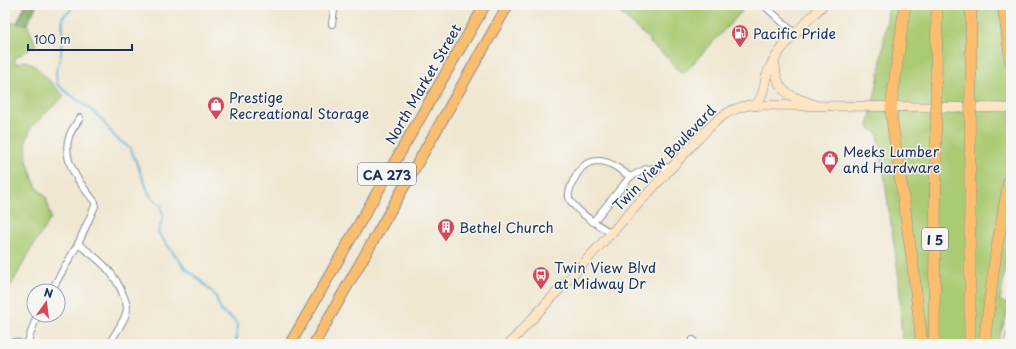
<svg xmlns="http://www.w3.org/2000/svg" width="1016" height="349" font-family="'Playpen Sans',sans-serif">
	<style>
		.green { fill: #abcb73; stroke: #637d68 }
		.forest { fill: #88af65; stroke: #526f62 }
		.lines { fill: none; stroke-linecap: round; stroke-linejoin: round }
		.stream { stroke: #5cb0d8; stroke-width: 2 }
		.street-casing { stroke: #868b98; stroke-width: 8 }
		.secondary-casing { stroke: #868b98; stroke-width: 10 }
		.primary-casing { stroke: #868b98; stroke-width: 12 }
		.highway-casing { stroke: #868b98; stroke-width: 12 }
		.street { stroke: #fff; stroke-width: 6 }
		.secondary { stroke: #fde5c5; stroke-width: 9 }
		.primary { stroke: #fbbe6e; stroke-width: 10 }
		.highway { stroke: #fbbe6e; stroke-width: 11 }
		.highway-bridge-casing { stroke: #868b98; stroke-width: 12; stroke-linecap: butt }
		.highway-bridge { stroke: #fbbe6e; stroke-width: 11 }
		.labels { text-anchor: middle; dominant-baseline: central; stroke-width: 3; stroke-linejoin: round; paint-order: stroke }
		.shield { fill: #f6f6f2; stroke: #5d6b8a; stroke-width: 1 }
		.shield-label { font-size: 13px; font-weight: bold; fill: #1b2f5e }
		.poi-label { font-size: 14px; fill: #1b2f5e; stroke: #f6f6f2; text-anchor: start }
		.street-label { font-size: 14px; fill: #1b2f5e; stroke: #f6f6f2 }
	</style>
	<rect width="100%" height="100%" fill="#f6f6f2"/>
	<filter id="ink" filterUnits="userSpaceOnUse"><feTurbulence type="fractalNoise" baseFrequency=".025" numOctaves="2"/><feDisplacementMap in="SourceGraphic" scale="8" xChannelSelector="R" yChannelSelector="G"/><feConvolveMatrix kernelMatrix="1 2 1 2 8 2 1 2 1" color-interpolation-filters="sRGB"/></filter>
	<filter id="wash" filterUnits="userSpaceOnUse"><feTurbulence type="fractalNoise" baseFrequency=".012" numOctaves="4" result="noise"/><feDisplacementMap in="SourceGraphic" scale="16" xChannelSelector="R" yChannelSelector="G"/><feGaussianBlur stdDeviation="0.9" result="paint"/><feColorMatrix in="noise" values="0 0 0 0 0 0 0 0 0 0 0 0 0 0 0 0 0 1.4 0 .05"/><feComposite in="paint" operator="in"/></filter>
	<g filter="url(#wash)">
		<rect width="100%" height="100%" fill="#f0e7d1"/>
		<!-- green -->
		<g class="green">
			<path d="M 611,5 L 738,5 L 743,10 L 683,74 L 673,65 L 670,60 L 649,42 L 650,40 Z"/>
			<path d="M 889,5 L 1011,5 L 1011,230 L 1000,301 L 1010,305 L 997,344 L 902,344 L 899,279 L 878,134 L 868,127 L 879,75 Z"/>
			<path d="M 5,22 L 27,24 L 36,45 L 14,59 L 17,64 L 26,61 L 36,67 L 64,96 L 31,127 L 26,142 L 27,160 L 33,179 L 38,189 L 46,197 L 51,218 L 33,246 L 5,296 Z"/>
		</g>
		<!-- forest -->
		<path class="forest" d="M 25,5 L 37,5 L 27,24 L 17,23 Z"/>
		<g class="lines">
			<!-- stream -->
			<path class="stream" d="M 72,5 L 70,11 L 63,16 L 61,55 L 56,72 L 57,84 L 65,91 L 89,108 L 101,119 L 116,138 L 131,149 L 149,194 L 161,206 L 163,217 L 158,233 L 186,269 L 198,278 L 216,296 L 219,307 L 222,312 L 234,320 L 237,325 L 236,344"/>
		</g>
	</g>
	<g filter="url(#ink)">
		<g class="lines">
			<!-- street casing -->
			<g class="street-casing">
				<g id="street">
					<path d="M 764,5 L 795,34"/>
					<path d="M 332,24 L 334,10 L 337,5"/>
					<path d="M 80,118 C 76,124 71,130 69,137 C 61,161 81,185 95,202 L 95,206 L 78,244 C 99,259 115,272 124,297 C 125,300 127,305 127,308 C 127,318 114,335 109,344"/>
					<path d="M 593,222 L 630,177"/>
					<path d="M 611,233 C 598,225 578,213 570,200 C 565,192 578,170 585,165 C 589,162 595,161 600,161 C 611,162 621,170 630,177 L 646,169 L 672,167"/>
					<path d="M 51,291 L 78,244"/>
					<path d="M 693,340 L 694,344"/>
					<path d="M 13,344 L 14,342 L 22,344"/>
					<path d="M 27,344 L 37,315"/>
				</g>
			</g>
			<!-- secondary casing -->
			<g class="secondary-casing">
				<g id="secondary">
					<path d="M 775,60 C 775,91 786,95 813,104"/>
					<path d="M 755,106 C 766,94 763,82 769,69 C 781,44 804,25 823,5"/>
					<path d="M 509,344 L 697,140 C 714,123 724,110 749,105 L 1011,108"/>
					<path d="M 1008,344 L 1011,334"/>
				</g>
			</g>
			<!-- primary casing -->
			<g class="primary-casing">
				<g id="primary">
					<path d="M 290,344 L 485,5"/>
					<path d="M 314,344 L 508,5"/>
				</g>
			</g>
			<!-- highway casing -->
			<g class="highway-casing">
				<g id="highway">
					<path d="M 905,5 L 891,107 L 892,121 L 912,259 L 922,344"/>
					<path d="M 1003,5 L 1011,62"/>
					<path d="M 936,81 L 937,5"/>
					<path d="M 971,81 L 971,5"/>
					<path d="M 934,344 L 936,133"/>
					<path d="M 970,344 L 970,134"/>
					<path d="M 984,344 L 996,252 L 1011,171"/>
				</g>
			</g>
			<!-- street -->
			<use href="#street" class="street"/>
			<!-- secondary -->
			<use href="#secondary" class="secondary"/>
			<!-- primary -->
			<use href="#primary" class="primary"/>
			<!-- highway -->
			<use href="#highway" class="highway"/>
			<!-- highway-bridge casing -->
			<g class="highway-bridge-casing">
				<g id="highway-bridge">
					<path d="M 936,133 L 936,81"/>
					<path d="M 970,134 L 971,81"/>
				</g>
			</g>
			<!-- highway-bridge -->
			<use href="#highway-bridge" class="highway-bridge"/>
		</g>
	</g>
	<!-- icons -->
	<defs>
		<g id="fuel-pin" transform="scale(0.9)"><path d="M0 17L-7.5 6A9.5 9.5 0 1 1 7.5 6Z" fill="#d1495b" stroke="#f6f6f2"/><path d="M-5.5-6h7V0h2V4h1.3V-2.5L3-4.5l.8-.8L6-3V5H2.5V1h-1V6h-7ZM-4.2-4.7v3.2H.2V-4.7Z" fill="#fff"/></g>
		<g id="shop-pin" transform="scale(0.9)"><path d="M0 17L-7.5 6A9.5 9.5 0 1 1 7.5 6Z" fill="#d1495b" stroke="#f6f6f2"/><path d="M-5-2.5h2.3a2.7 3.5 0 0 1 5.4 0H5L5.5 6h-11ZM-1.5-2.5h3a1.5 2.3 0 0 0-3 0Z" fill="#fff"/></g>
		<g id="building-pin" transform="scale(0.9)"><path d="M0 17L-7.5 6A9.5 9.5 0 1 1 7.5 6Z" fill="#d1495b" stroke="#f6f6f2"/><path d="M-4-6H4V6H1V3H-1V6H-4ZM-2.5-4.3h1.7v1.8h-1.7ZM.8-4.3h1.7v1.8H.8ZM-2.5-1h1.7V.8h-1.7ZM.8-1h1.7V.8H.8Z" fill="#fff"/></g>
		<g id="bus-pin" transform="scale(0.9)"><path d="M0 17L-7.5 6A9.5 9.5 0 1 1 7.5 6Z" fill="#d1495b" stroke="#f6f6f2"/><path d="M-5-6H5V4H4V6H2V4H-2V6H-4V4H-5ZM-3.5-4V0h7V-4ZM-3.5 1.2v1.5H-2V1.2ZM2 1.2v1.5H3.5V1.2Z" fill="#fff"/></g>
	</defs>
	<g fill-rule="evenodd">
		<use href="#fuel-pin" x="740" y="33"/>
		<use href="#shop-pin" x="216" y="105"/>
		<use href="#shop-pin" x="830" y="159"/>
		<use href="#building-pin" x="446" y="227"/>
		<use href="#bus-pin" x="541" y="275"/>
	</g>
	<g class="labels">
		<!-- shield labels -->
		<g class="shield">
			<rect x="358" y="163" width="58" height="22" rx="3"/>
			<rect x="922" y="228" width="26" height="22" rx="3"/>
		</g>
		<g class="shield-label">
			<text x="387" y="174">CA 273</text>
			<text x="935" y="239">I 5</text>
		</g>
		<!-- poi labels -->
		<g class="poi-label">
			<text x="753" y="33">Pacific Pride</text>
			<text x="229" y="97">Prestige<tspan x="229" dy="16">Recreational Storage</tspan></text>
			<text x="843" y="151">Meeks Lumber<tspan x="843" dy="16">and Hardware</tspan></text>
			<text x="459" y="227">Bethel Church</text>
			<text x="554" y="267">Twin View Blvd<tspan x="554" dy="16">at Midway Dr</tspan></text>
		</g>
		<!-- street labels -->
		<g class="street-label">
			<text transform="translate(423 84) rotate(-60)">North Market Street</text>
			<text transform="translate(664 158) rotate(-46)">Twin View Boulevard</text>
		</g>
	</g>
	<!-- margin -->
	<rect width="1016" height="349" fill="none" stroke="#f6f6f2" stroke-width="20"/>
	<!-- north arrow -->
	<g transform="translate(46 303) rotate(14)"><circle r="19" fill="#f6f6f2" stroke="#9ea6b7"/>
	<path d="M0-3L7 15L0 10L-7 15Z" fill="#d1495b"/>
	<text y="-6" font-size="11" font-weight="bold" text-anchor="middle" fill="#1b2f5e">N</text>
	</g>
	<!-- scale -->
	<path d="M28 44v6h104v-6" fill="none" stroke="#1b2f5e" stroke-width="2"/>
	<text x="34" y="44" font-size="12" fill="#1b2f5e" stroke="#f6f6f2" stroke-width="3" paint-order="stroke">100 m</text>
</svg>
